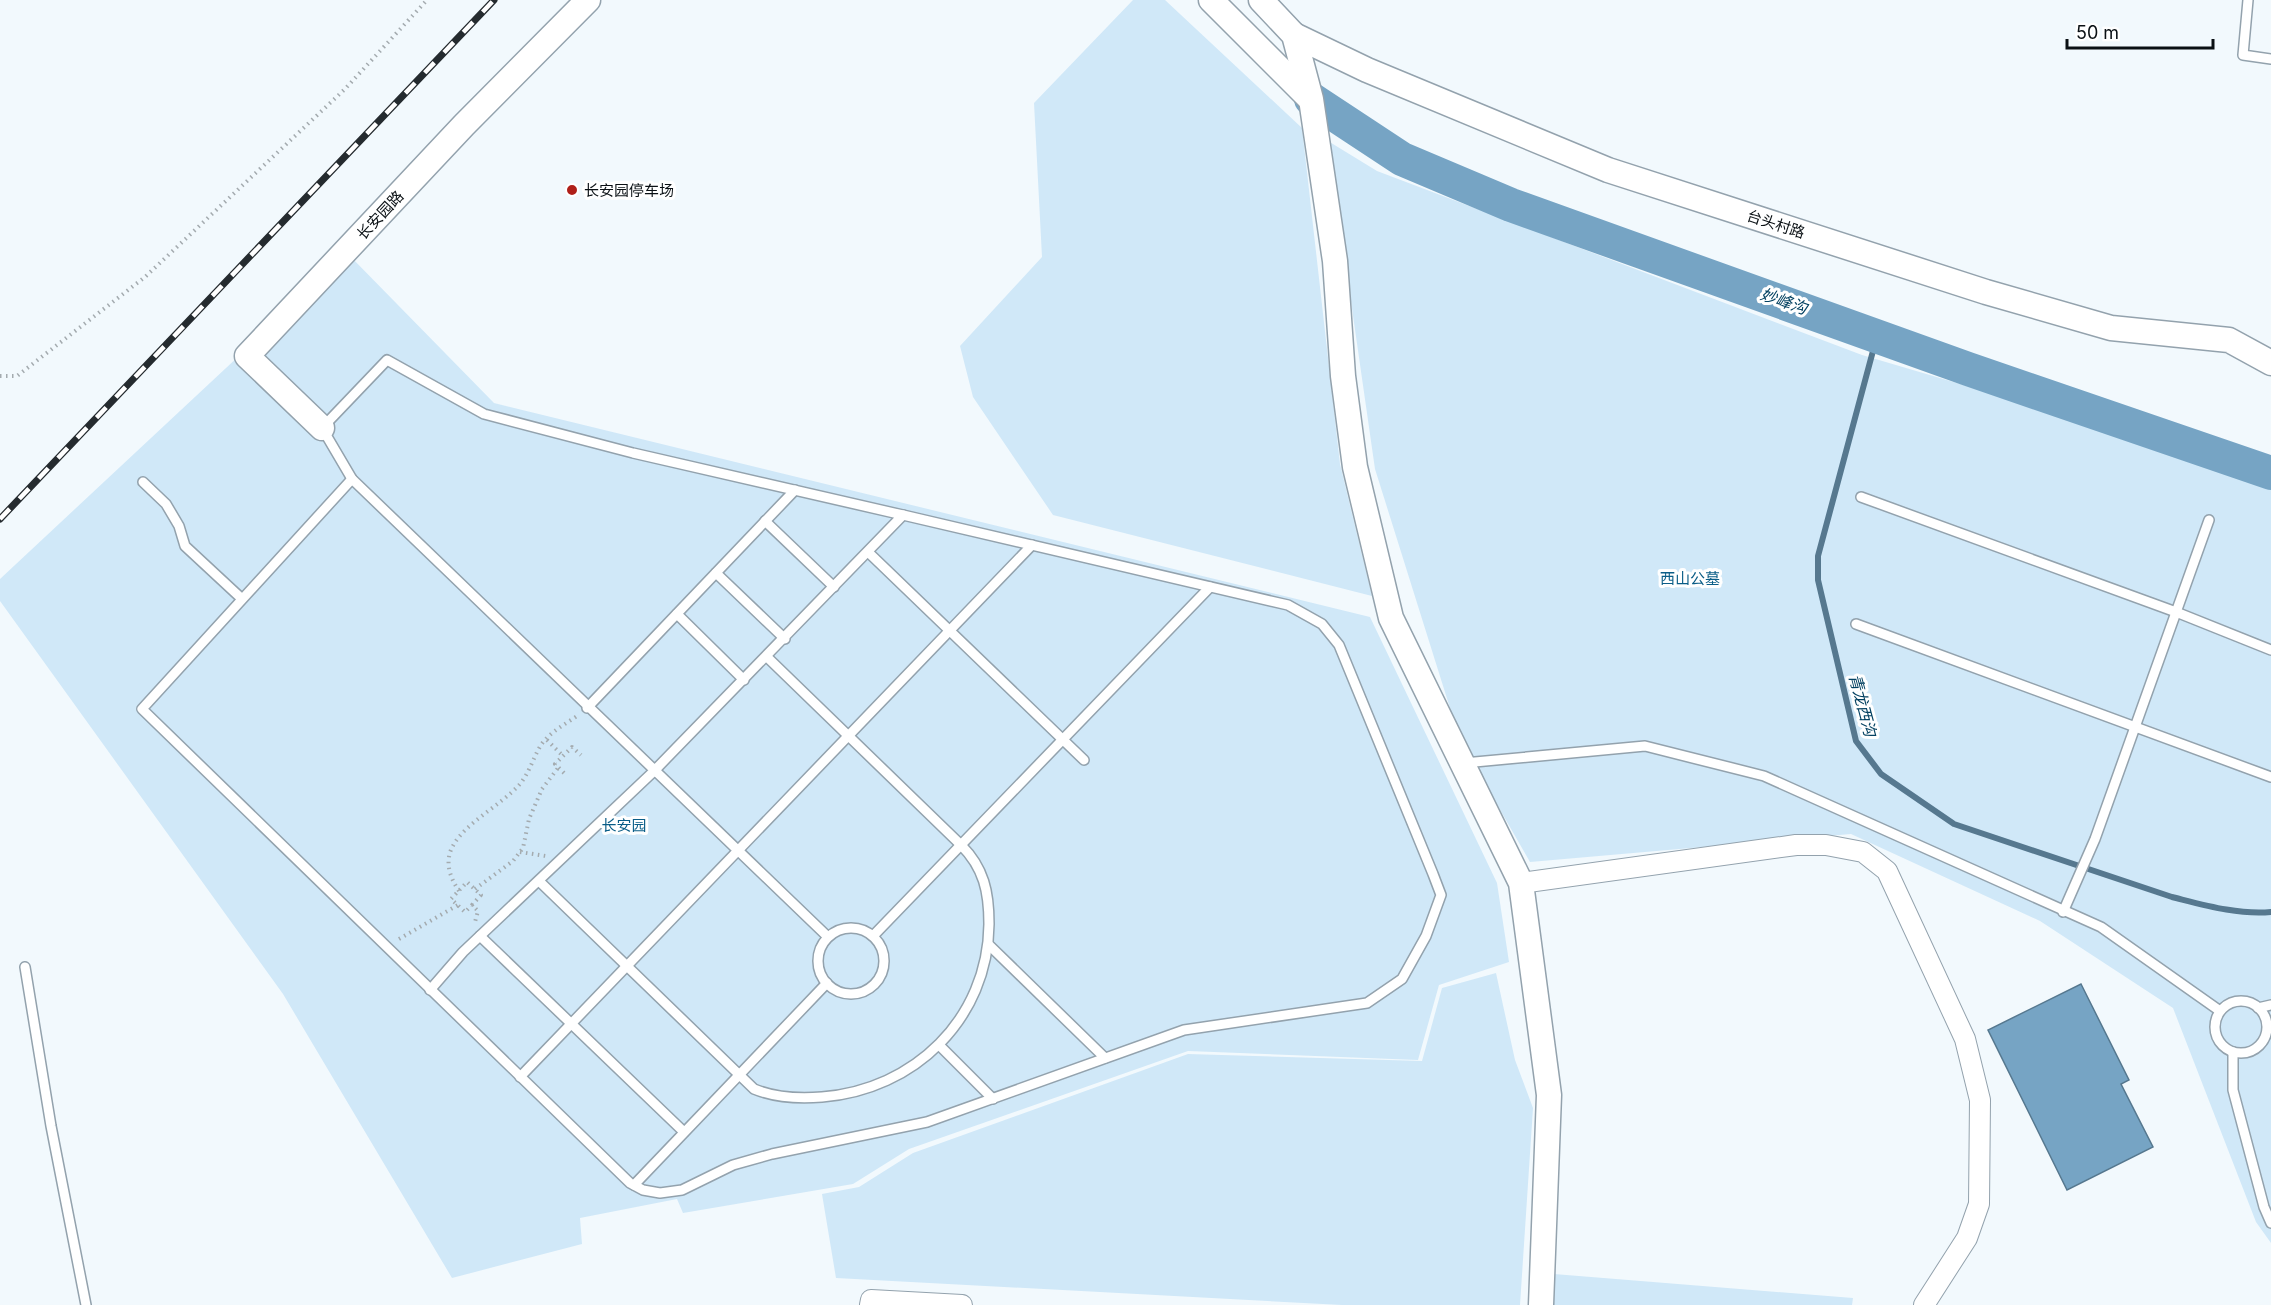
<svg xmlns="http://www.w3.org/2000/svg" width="2271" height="1305" font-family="Inter,'Noto Sans SC',sans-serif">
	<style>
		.green { fill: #d0e8f8 }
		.water { fill: #76a4c4; stroke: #56788f; stroke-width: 1.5 }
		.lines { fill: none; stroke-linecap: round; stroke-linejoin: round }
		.stream { stroke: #56788f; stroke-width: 6 }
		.river { stroke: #76a4c4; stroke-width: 34 }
		.service-casing { stroke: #93a2ad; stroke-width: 12 }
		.minor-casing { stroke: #93a2ad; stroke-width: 22 }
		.tertiary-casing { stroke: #93a2ad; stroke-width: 27 }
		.path { stroke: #a4abaf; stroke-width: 4; stroke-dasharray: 1.5 4.5; stroke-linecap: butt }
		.service { stroke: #fff; stroke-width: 9 }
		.minor { stroke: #fff; stroke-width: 20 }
		.tertiary { stroke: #fff; stroke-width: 24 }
		.rail-casing { stroke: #252b2f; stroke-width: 7 }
		.rail { stroke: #fff; stroke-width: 4.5; stroke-dasharray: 14; stroke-linecap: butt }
		.poi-dot { fill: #af1f19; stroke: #fff; stroke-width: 2 }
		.labels { text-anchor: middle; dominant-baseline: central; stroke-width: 6; stroke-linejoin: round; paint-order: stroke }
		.poi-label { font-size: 15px; fill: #0a1014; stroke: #fff; text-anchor: start }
		.street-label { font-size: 15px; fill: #0a1014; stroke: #fff }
		.park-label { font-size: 15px; fill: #0a5d87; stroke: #fff }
		.water-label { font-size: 16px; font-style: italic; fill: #034161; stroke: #fff }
	</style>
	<rect width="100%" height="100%" fill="#f2f9fd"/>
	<!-- green -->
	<g class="green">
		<path d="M 1133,0 L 1165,0 L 1302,128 L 1340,464 L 1372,596 L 1053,515 L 973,397 L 960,346 L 1042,257 L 1034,103 Z"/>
		<path d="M 1328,141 L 1377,171 L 1862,355 L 2259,472 L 2271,479 L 2271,1243 L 2256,1222 L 2173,1008 L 2040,921 L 1851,834 L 1530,862 L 1460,740 L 1375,469 Z"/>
		<path d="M 348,254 L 494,403 L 1370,617 L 1497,883 L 1509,962 L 1439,985 L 1418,1060 L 1188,1051 L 909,1149 L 853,1184 L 683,1213 L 677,1199 L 580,1218 L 582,1244 L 452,1278 L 283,994 L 0,601 L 0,579 Z"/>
		<path d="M 1496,973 L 1515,1060 L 1533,1108 L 1520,1305 L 1342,1305 L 836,1278 L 822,1194 L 859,1187 L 913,1153 L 1188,1054 L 1422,1061 L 1442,988 Z"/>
		<path d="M 1554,1274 L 1853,1298 L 1852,1305 L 1552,1305 Z"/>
	</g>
	<!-- water -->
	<path class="water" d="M 2081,984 L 2129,1080 L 2121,1084 L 2153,1147 L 2067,1190 L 1988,1030 Z"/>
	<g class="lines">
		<!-- stream -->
		<path class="stream" d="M 1877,336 L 1818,556 L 1818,580 L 1856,741 L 1881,774 L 1954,824 L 2172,897 C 2204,905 2238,915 2271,912"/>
		<!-- river -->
		<path class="river" d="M 1311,99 L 1402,159 L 1511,205 L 1968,369 L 2271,473"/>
		<!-- service casing -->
		<g class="service-casing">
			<g id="service">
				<path d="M 2248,0 L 2243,55 L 2271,59"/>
				<path d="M 352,479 L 142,709 L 630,1183 L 643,1190 L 660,1193 L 682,1190 L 733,1165 L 772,1154 L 927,1122 L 1184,1030 L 1367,1003 L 1402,979 L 1426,936 L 1441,895 L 1433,874 L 1339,645 L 1322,624 L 1288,605 L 903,515"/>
				<path d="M 143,482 L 166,504 L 179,526 L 185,546 L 241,598"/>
				<path d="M 1861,497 L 2176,612 L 2271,650"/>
				<path d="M 765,521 L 834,587"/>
				<path d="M 868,552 L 1084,760"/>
				<path d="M 716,573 L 785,639"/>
				<path d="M 677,614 L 744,680"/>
				<path d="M 1856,624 L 2271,777"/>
				<path d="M 587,708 L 795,490"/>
				<path d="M 1464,763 L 1645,746 L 1764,776 L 2101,927 L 2220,1011"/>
				<path d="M 539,881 L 754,1089 C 776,1098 798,1099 822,1097 C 914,1090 988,1019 989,924 C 989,892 984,868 961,845 L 767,657"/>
				<path d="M 2063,912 L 2095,839 L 2209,520"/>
				<circle cx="851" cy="961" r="33"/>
				<path d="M 480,936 L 684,1132"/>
				<path d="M 873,936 L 1210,587"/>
				<path d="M 989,945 L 1105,1058"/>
				<path d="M 25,967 L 51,1126 L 86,1305"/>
				<path d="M 430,990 L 463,952 L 653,772 L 903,515 L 633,453 L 484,414 L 387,360 L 322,428 L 352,479 L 828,937"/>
				<circle cx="2241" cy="1027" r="26"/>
				<path d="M 2258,1008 L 2271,1005"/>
				<path d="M 940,1046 L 993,1099"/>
				<path d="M 2233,1052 L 2233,1090 L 2264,1207 L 2271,1223"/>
				<path d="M 520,1077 L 1032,545"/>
				<path d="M 634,1185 L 827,983"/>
			</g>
		</g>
		<!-- minor casing -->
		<g class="minor-casing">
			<g id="minor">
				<path d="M 1521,883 L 1796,845 L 1826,845 L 1863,852 L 1887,871 L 1965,1039 L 1980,1100 L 1979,1204 L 1967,1238 L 1924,1305"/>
				<path d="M 870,1305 L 871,1300 L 962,1305"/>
			</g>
		</g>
		<!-- tertiary casing -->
		<g class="tertiary-casing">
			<g id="tertiary">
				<path d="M 1211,0 L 1309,98"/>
				<path d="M 1261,0 L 1294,35 L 1311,99 L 1335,261 L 1343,376 L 1355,467 L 1391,618 L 1521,883 L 1549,1095 L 1541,1305"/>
				<path d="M 1294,35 L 1367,70 L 1608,170 L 1986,292 L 2111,328 L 2229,340 L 2271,363"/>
				<path d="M 322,428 L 247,356 L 464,125 L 588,0"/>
			</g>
		</g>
		<!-- path -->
		<g class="path">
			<path d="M 0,376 L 17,376 L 145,277 L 345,89 L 427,0"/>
			<path d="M 547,740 L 563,756"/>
			<path d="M 564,773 L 555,764 L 572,747 L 581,755"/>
			<path d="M 520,852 L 546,856"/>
			<path d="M 475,889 L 513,861 L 523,848 L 529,819 L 542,789 L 558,768"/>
			<path d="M 459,891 C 449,876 444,860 454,844 C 467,822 501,805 519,785 C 529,774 533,758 541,745 C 550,732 564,725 577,716"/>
			<path d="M 472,905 L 481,895 L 467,882 L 451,899 L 465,912 L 472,905 L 478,911 L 475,922"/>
			<path d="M 399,939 L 458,905"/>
		</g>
		<!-- service -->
		<use href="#service" class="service"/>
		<!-- minor -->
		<use href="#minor" class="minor"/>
		<!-- tertiary -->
		<use href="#tertiary" class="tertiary"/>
		<!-- rail casing -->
		<g class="rail-casing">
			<path id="rail" d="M 0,519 L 494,0"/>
		</g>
		<!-- rail -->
		<use href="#rail" class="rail"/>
	</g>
	<!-- markers -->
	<circle class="poi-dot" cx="572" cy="190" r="6"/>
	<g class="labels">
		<!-- poi labels -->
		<g class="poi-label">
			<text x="584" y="190">长安园停车场</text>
		</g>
		<!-- street labels -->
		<g class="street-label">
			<text transform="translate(380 215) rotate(-47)">长安园路</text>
			<text transform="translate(1776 224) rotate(18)">台头村路</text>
		</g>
		<!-- park labels -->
		<g class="park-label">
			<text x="1690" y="578">西山公墓</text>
			<text x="624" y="825">长安园</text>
		</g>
		<!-- water labels -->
		<g class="water-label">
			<text transform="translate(1784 301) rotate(19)">妙峰沟</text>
			<text transform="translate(1863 705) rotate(75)">青龙西沟</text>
		</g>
	</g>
	<!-- scale -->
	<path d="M2067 39v9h146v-9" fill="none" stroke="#0a1014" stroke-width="3"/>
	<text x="2076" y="39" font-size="18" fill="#0a1014" stroke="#ffffff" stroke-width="4.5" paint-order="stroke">50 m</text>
</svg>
